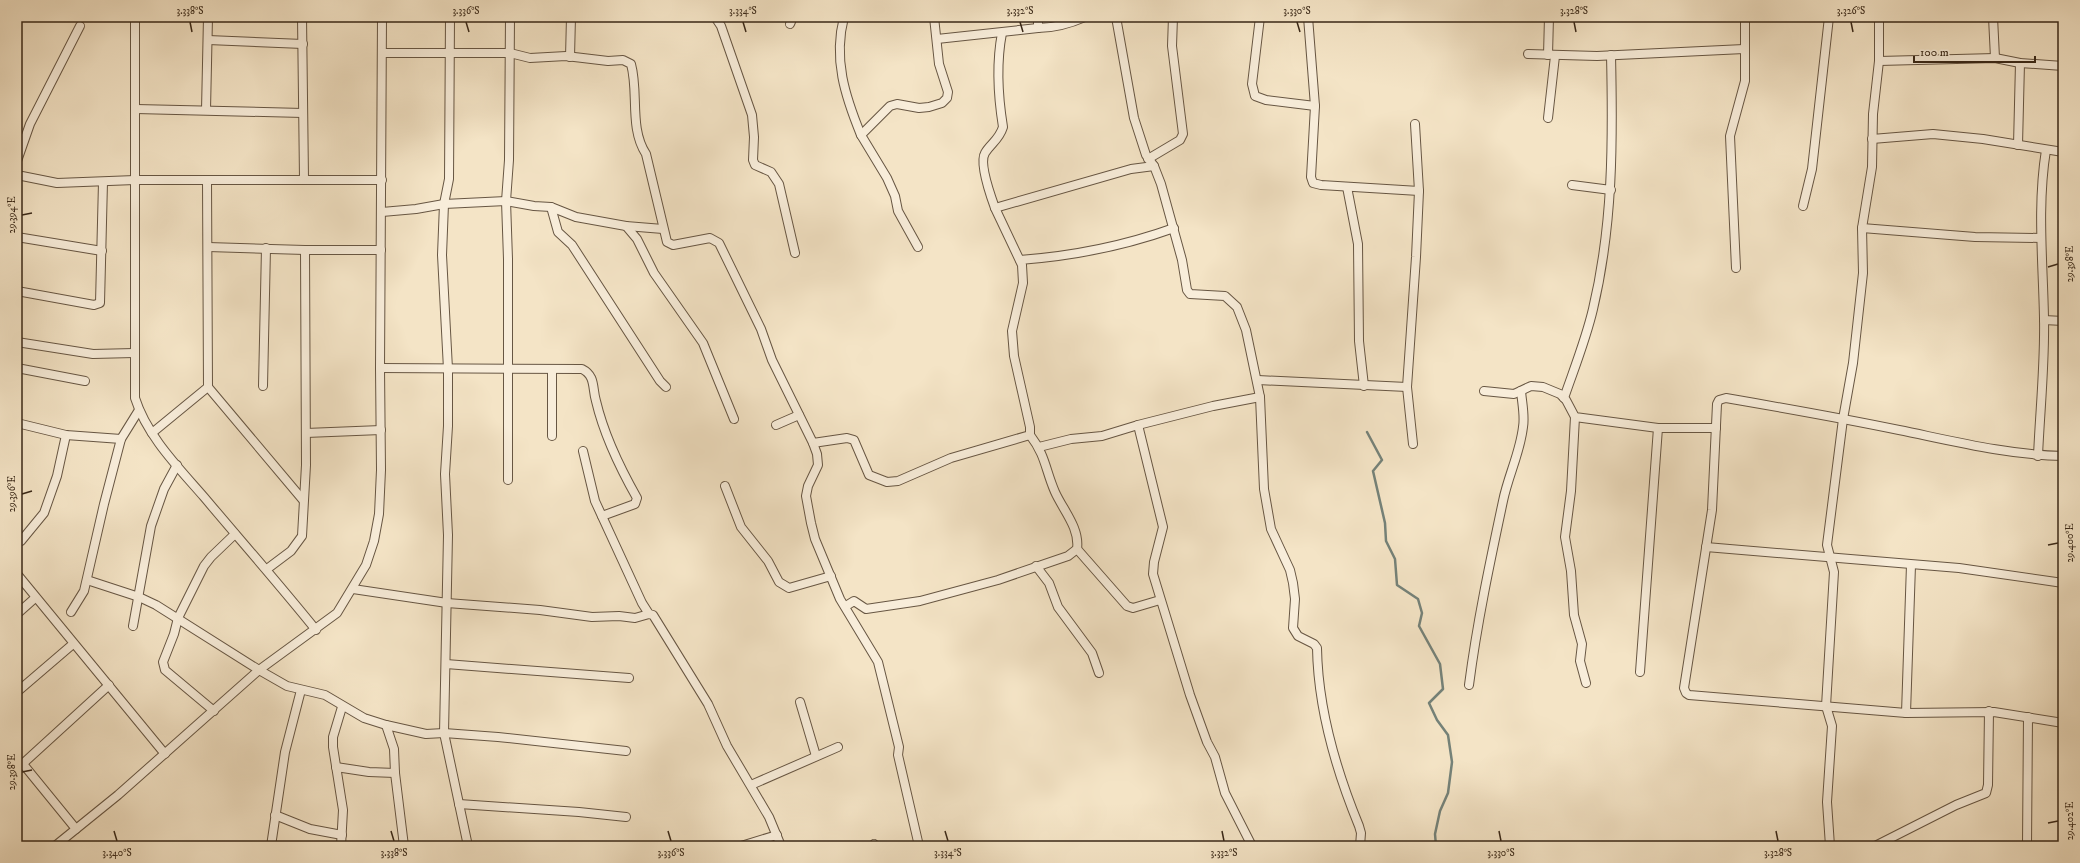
<svg xmlns="http://www.w3.org/2000/svg" width="2080" height="863" font-family="'IM FELL DW Pica',serif">
	<style>
		.lines { fill: none; stroke-linecap: round; stroke-linejoin: round }
		.stream { stroke: #758279; stroke-width: 2.5 }
		.street-casing { stroke: #675643; stroke-width: 10 }
		.street { stroke: #f8edda; stroke-width: 8 }
		.ticks { fill: none; stroke: #382717; stroke-width: 1.5 }
		.neatline { fill: none; stroke: #382717; stroke-width: 1.5 }
		.ticks-label { font-size: 10px; text-anchor: middle; fill: #382717 }
	</style>
	<rect width="100%" height="100%" fill="#f4e4c6"/>
	<filter id="stains"><feTurbulence type="fractalNoise" baseFrequency=".005" numOctaves="4"/><feColorMatrix values="0 0 0 0 .2 0 0 0 0 .09 0 0 0 0 .02 0 0 0 .5 -.17"/></filter>
	<radialGradient id="worn" r=".72"><stop offset=".6" stop-color="#630" stop-opacity="0"/><stop offset="1" stop-color="#630" stop-opacity=".3"/></radialGradient>
	<g class="lines">
		<!-- stream -->
		<path class="stream" d="M 1367,432 L 1382,460 L 1373,471 L 1385,523 L 1386,541 L 1395,559 L 1397,585 L 1418,599 L 1422,613 L 1419,626 L 1440,664 L 1443,689 L 1429,703 L 1437,720 L 1448,735 L 1452,762 L 1448,793 L 1440,811 L 1435,834 L 1436,846"/>
		<!-- street casing -->
		<g class="street-casing">
			<g id="street">
				<path d="M 135,17 L 135,398 C 147,436 178,467 204,497 C 241,541 279,584 316,630"/>
				<path d="M 302,17 L 304,179"/>
				<path d="M 450,17 L 449,179 L 444,204 L 442,255 L 448,369 L 448,426 L 445,474 L 448,535 L 444,733 L 468,846"/>
				<path d="M 715,17 L 721,26 L 752,115 L 754,137 L 753,160 L 755,165 L 771,172 L 779,184 L 795,253"/>
				<path d="M 844,17 C 833,59 845,96 861,135"/>
				<path d="M 1038,17 L 1038,28 C 1055,28 1069,24 1085,17"/>
				<path d="M 1116,17 L 1134,118 L 1146,155 L 1154,166 L 1161,184 L 1182,260 L 1187,290 L 1190,294 L 1225,296 L 1237,307 L 1246,330 L 1260,397 L 1264,489 L 1271,529 L 1290,570 L 1293,583 L 1295,599 L 1293,628 L 1298,636 L 1314,644 L 1317,648 C 1318,710 1336,770 1359,826 L 1361,833 L 1360,846"/>
				<path d="M 1260,17 L 1252,84 L 1255,96 L 1266,100 L 1315,106"/>
				<path d="M 1308,17 L 1315,106 L 1311,177 L 1313,183 L 1321,185 L 1419,191"/>
				<path d="M 1993,17 L 1995,58"/>
				<path d="M 18,18 L 19,17"/>
				<path d="M 790,24 L 793,17"/>
				<path d="M 937,39 L 1038,28"/>
				<path d="M 208,40 L 303,44"/>
				<path d="M 382,53 L 510,53 L 530,58 L 566,56 L 608,61 L 623,60 L 631,64 C 639,93 629,128 646,154 L 667,242 L 673,245 L 710,238 L 719,243 L 761,329 L 772,360 L 813,443 L 817,454 L 818,465 L 808,486 L 806,496 L 811,523 L 815,539 L 840,599 L 878,662 L 899,747 L 898,755 L 919,846"/>
				<path d="M 1528,54 L 1597,56 L 1744,49"/>
				<path d="M 1548,55 L 1549,17"/>
				<path d="M 570,57 L 571,17"/>
				<path d="M 1879,61 L 1995,58 L 2020,63 L 2063,66"/>
				<path d="M 136,109 L 303,113"/>
				<path d="M 206,110 L 208,17"/>
				<path d="M 1548,118 L 1555,56"/>
				<path d="M 1872,139 L 1933,134 L 1983,139 L 2063,152"/>
				<path d="M 2018,145 L 2020,63"/>
				<path d="M 1148,159 L 1180,140 L 1183,134 L 1172,46 L 1173,17"/>
				<path d="M 17,161 L 30,124 L 80,26"/>
				<path d="M 17,175 L 57,183 L 135,180 L 382,180"/>
				<path d="M 1572,185 L 1611,190"/>
				<path d="M 1347,187 L 1358,244 L 1359,341 L 1364,386"/>
				<path d="M 1803,206 L 1812,169 L 1829,17"/>
				<path d="M 551,207 L 558,232 L 572,245 L 660,381 L 666,387"/>
				<path d="M 995,208 C 991,197 979,163 985,153 C 991,143 999,140 1003,127 C 998,96 996,64 1002,33"/>
				<path d="M 382,212 L 416,209 L 444,204 L 506,201 L 534,206 L 551,207 L 576,217 L 626,226 L 637,239 L 654,273 L 703,343 L 734,419"/>
				<path d="M 626,226 L 663,229"/>
				<path d="M 1862,228 L 1975,237 L 2041,238"/>
				<path d="M 17,237 L 102,251"/>
				<path d="M 208,247 L 305,250 L 381,250"/>
				<path d="M 918,247 L 898,211 L 895,196 L 887,178 L 861,135 L 890,106 L 897,104 L 919,108 L 929,107 L 942,103 L 947,98 L 948,92 L 939,64 L 934,17"/>
				<path d="M 1020,260 C 1073,256 1124,246 1174,228"/>
				<path d="M 1736,268 L 1730,136 L 1745,81 L 1745,17"/>
				<path d="M 17,291 L 94,305 L 100,303 L 103,182"/>
				<path d="M 2044,320 L 2063,321"/>
				<path d="M 17,342 L 93,354 L 134,353"/>
				<path d="M 17,368 L 85,381"/>
				<path d="M 380,368 L 582,369 C 596,376 592,388 596,401 C 604,435 620,468 637,498 L 635,504 L 602,516"/>
				<path d="M 552,370 L 552,436"/>
				<path d="M 1258,380 L 1407,387"/>
				<path d="M 263,386 L 266,248"/>
				<path d="M 208,387 L 303,500"/>
				<path d="M 1484,391 L 1514,394 L 1531,386 L 1543,387 L 1560,394 L 1566,400 L 1575,417 L 1658,428 L 1716,428"/>
				<path d="M 1564,398 C 1574,369 1586,339 1593,309 C 1613,225 1613,141 1611,55"/>
				<path d="M 1575,417 L 1571,491 L 1565,537 L 1571,571 L 1574,615 L 1582,644 L 1580,661 L 1586,683"/>
				<path d="M 17,423 L 66,435 L 121,439"/>
				<path d="M 776,425 L 799,415"/>
				<path d="M 1138,425 L 1163,527 L 1154,562 L 1153,574 L 1190,695 L 1207,742 L 1215,757 L 1225,793 L 1252,846"/>
				<path d="M 152,433 L 208,387 L 207,180"/>
				<path d="M 306,433 L 381,430"/>
				<path d="M 813,443 L 847,438 L 854,440 L 869,475 L 887,482 L 898,481 L 951,458 L 1030,435 L 1030,427 L 1014,356 L 1012,331 L 1023,283 L 1022,265 L 995,208 L 1131,169 L 1154,166"/>
				<path d="M 1413,444 L 1407,387 L 1416,257 L 1419,191 L 1415,124"/>
				<path d="M 1039,447 L 1071,439 L 1102,436 L 1138,425 L 1213,406 L 1260,397"/>
				<path d="M 583,451 L 595,501 L 642,603 L 649,614 L 653,615 L 708,704 L 727,746 L 769,817 L 781,846"/>
				<path d="M 2038,456 C 2040,410 2045,364 2044,318 C 2043,262 2037,206 2046,150"/>
				<path d="M 2063,456 C 2008,455 1953,441 1899,430 C 1841,418 1784,408 1726,398 L 1719,400 L 1717,404 L 1712,510 L 1684,688 L 1686,693 L 1689,695 L 1906,713 L 1994,712 L 2063,723"/>
				<path d="M 508,480 L 508,259 L 506,201 L 509,160 L 510,17"/>
				<path d="M 725,486 L 741,527 L 768,561 L 779,582 L 789,588 L 831,576"/>
				<path d="M 21,541 L 44,513 L 57,476 L 66,435"/>
				<path d="M 1706,547 L 1959,568 L 2063,583"/>
				<path d="M 1077,549 L 1127,606 L 1133,608 L 1160,600"/>
				<path d="M 1036,566 L 1049,583 L 1058,607 L 1092,653 L 1099,673"/>
				<path d="M 267,569 L 291,551 L 302,536 L 306,465 L 305,250"/>
				<path d="M 17,574 L 165,754"/>
				<path d="M 87,580 L 139,597 L 156,605 L 259,670 L 287,686 L 325,695 L 364,718 L 386,725 L 426,734 L 444,733 L 498,737 L 626,751"/>
				<path d="M 353,589 L 447,603 L 540,610 L 592,617 L 619,616 L 635,618 L 649,614"/>
				<path d="M 846,606 L 854,601 L 866,609 L 920,601 L 998,580 L 1068,556 L 1077,549 C 1080,528 1063,510 1055,492 C 1045,469 1046,456 1030,435"/>
				<path d="M 71,612 L 84,591 L 104,504 L 121,439 L 139,410"/>
				<path d="M 17,614 L 35,598"/>
				<path d="M 133,626 L 151,526 L 164,489 L 177,465"/>
				<path d="M 446,664 L 629,678"/>
				<path d="M 1640,672 L 1658,428"/>
				<path d="M 1469,685 C 1477,623 1490,562 1503,501 C 1508,476 1520,453 1523,427 C 1525,416 1522,403 1521,391"/>
				<path d="M 17,692 L 73,644"/>
				<path d="M 800,702 L 816,756"/>
				<path d="M 214,711 L 165,670 L 163,662 L 174,634 L 178,618 L 204,566 L 211,557 L 235,534"/>
				<path d="M 1906,713 L 1911,565"/>
				<path d="M 386,725 L 394,749 L 395,773 L 404,846"/>
				<path d="M 23,764 L 76,829"/>
				<path d="M 336,767 L 369,772 L 395,773"/>
				<path d="M 17,769 L 109,685"/>
				<path d="M 751,785 L 838,747"/>
				<path d="M 459,804 L 579,812 L 626,817"/>
				<path d="M 275,815 L 310,829 L 342,835"/>
				<path d="M 55,846 L 118,795 L 259,670 L 337,613 L 366,565 L 374,541 L 379,514 L 381,470 L 380,368 L 382,17"/>
				<path d="M 271,846 L 285,752 L 301,690"/>
				<path d="M 341,846 L 343,810 L 333,747 L 333,737 L 342,707"/>
				<path d="M 741,846 L 777,835"/>
				<path d="M 872,846 L 874,844"/>
				<path d="M 1830,846 L 1827,802 L 1832,726 L 1826,706 L 1834,572 L 1827,545 L 1843,419 L 1853,363 L 1863,273 L 1862,228 L 1872,167 L 1873,114 L 1879,61 L 1879,17"/>
				<path d="M 1875,846 L 1956,805 L 1986,793 L 1988,785 L 1989,711"/>
				<path d="M 2027,846 L 2028,717"/>
			</g>
		</g>
		<!-- street -->
		<use href="#street" class="street"/>
	</g>
	<!-- ticks -->
	<path class="ticks" d="M 190,22 L 192,32M 466,22 L 469,32M 743,22 L 746,32M 1020,22 L 1023,32M 1297,22 L 1300,32M 1574,22 L 1576,32M 1851,22 L 1853,32M 22,215 L 32,213M 2048,267 L 2058,264M 22,494 L 32,491M 2048,545 L 2058,543M 22,772 L 32,770M 2048,823 L 2058,821M 114,831 L 117,841M 391,831 L 394,841M 668,831 L 671,841M 945,831 L 948,841M 1222,831 L 1224,841M 1499,831 L 1501,841M 1776,831 L 1778,841"/>
	<!-- margin -->
	<rect width="2080" height="863" fill="none" stroke="#f4e4c6" stroke-width="44"/>
	<!-- scale -->
	<path d="M1914 56v6h121v-6" fill="none" stroke="#382717" stroke-width="2"/>
	<text x="1920" y="56" font-size="12" fill="#382717" stroke="#f8edda" stroke-width="3" paint-order="stroke">100 m</text>
	<rect x="22" y="22" width="2036" height="819" class="neatline"/>
	<g class="ticks-label">
		<text x="190" y="14">3.338°S</text>
		<text x="466" y="14">3.336°S</text>
		<text x="743" y="14">3.334°S</text>
		<text x="1020" y="14">3.332°S</text>
		<text x="1297" y="14">3.330°S</text>
		<text x="1574" y="14">3.328°S</text>
		<text x="1851" y="14">3.326°S</text>
		<text transform="translate(11 215) rotate(-90)" y="4">29.394°E</text>
		<text transform="translate(2069 264) rotate(-90)" y="4">29.398°E</text>
		<text transform="translate(11 494) rotate(-90)" y="4">29.396°E</text>
		<text transform="translate(2069 543) rotate(-90)" y="4">29.400°E</text>
		<text transform="translate(11 772) rotate(-90)" y="4">29.398°E</text>
		<text transform="translate(2069 821) rotate(-90)" y="4">29.402°E</text>
		<text x="117" y="856">3.340°S</text>
		<text x="394" y="856">3.338°S</text>
		<text x="671" y="856">3.336°S</text>
		<text x="948" y="856">3.334°S</text>
		<text x="1224" y="856">3.332°S</text>
		<text x="1501" y="856">3.330°S</text>
		<text x="1778" y="856">3.328°S</text>
	</g>
	<rect width="100%" height="100%" filter="url(#stains)"/>
	<rect width="100%" height="100%" fill="url(#worn)"/>
</svg>
